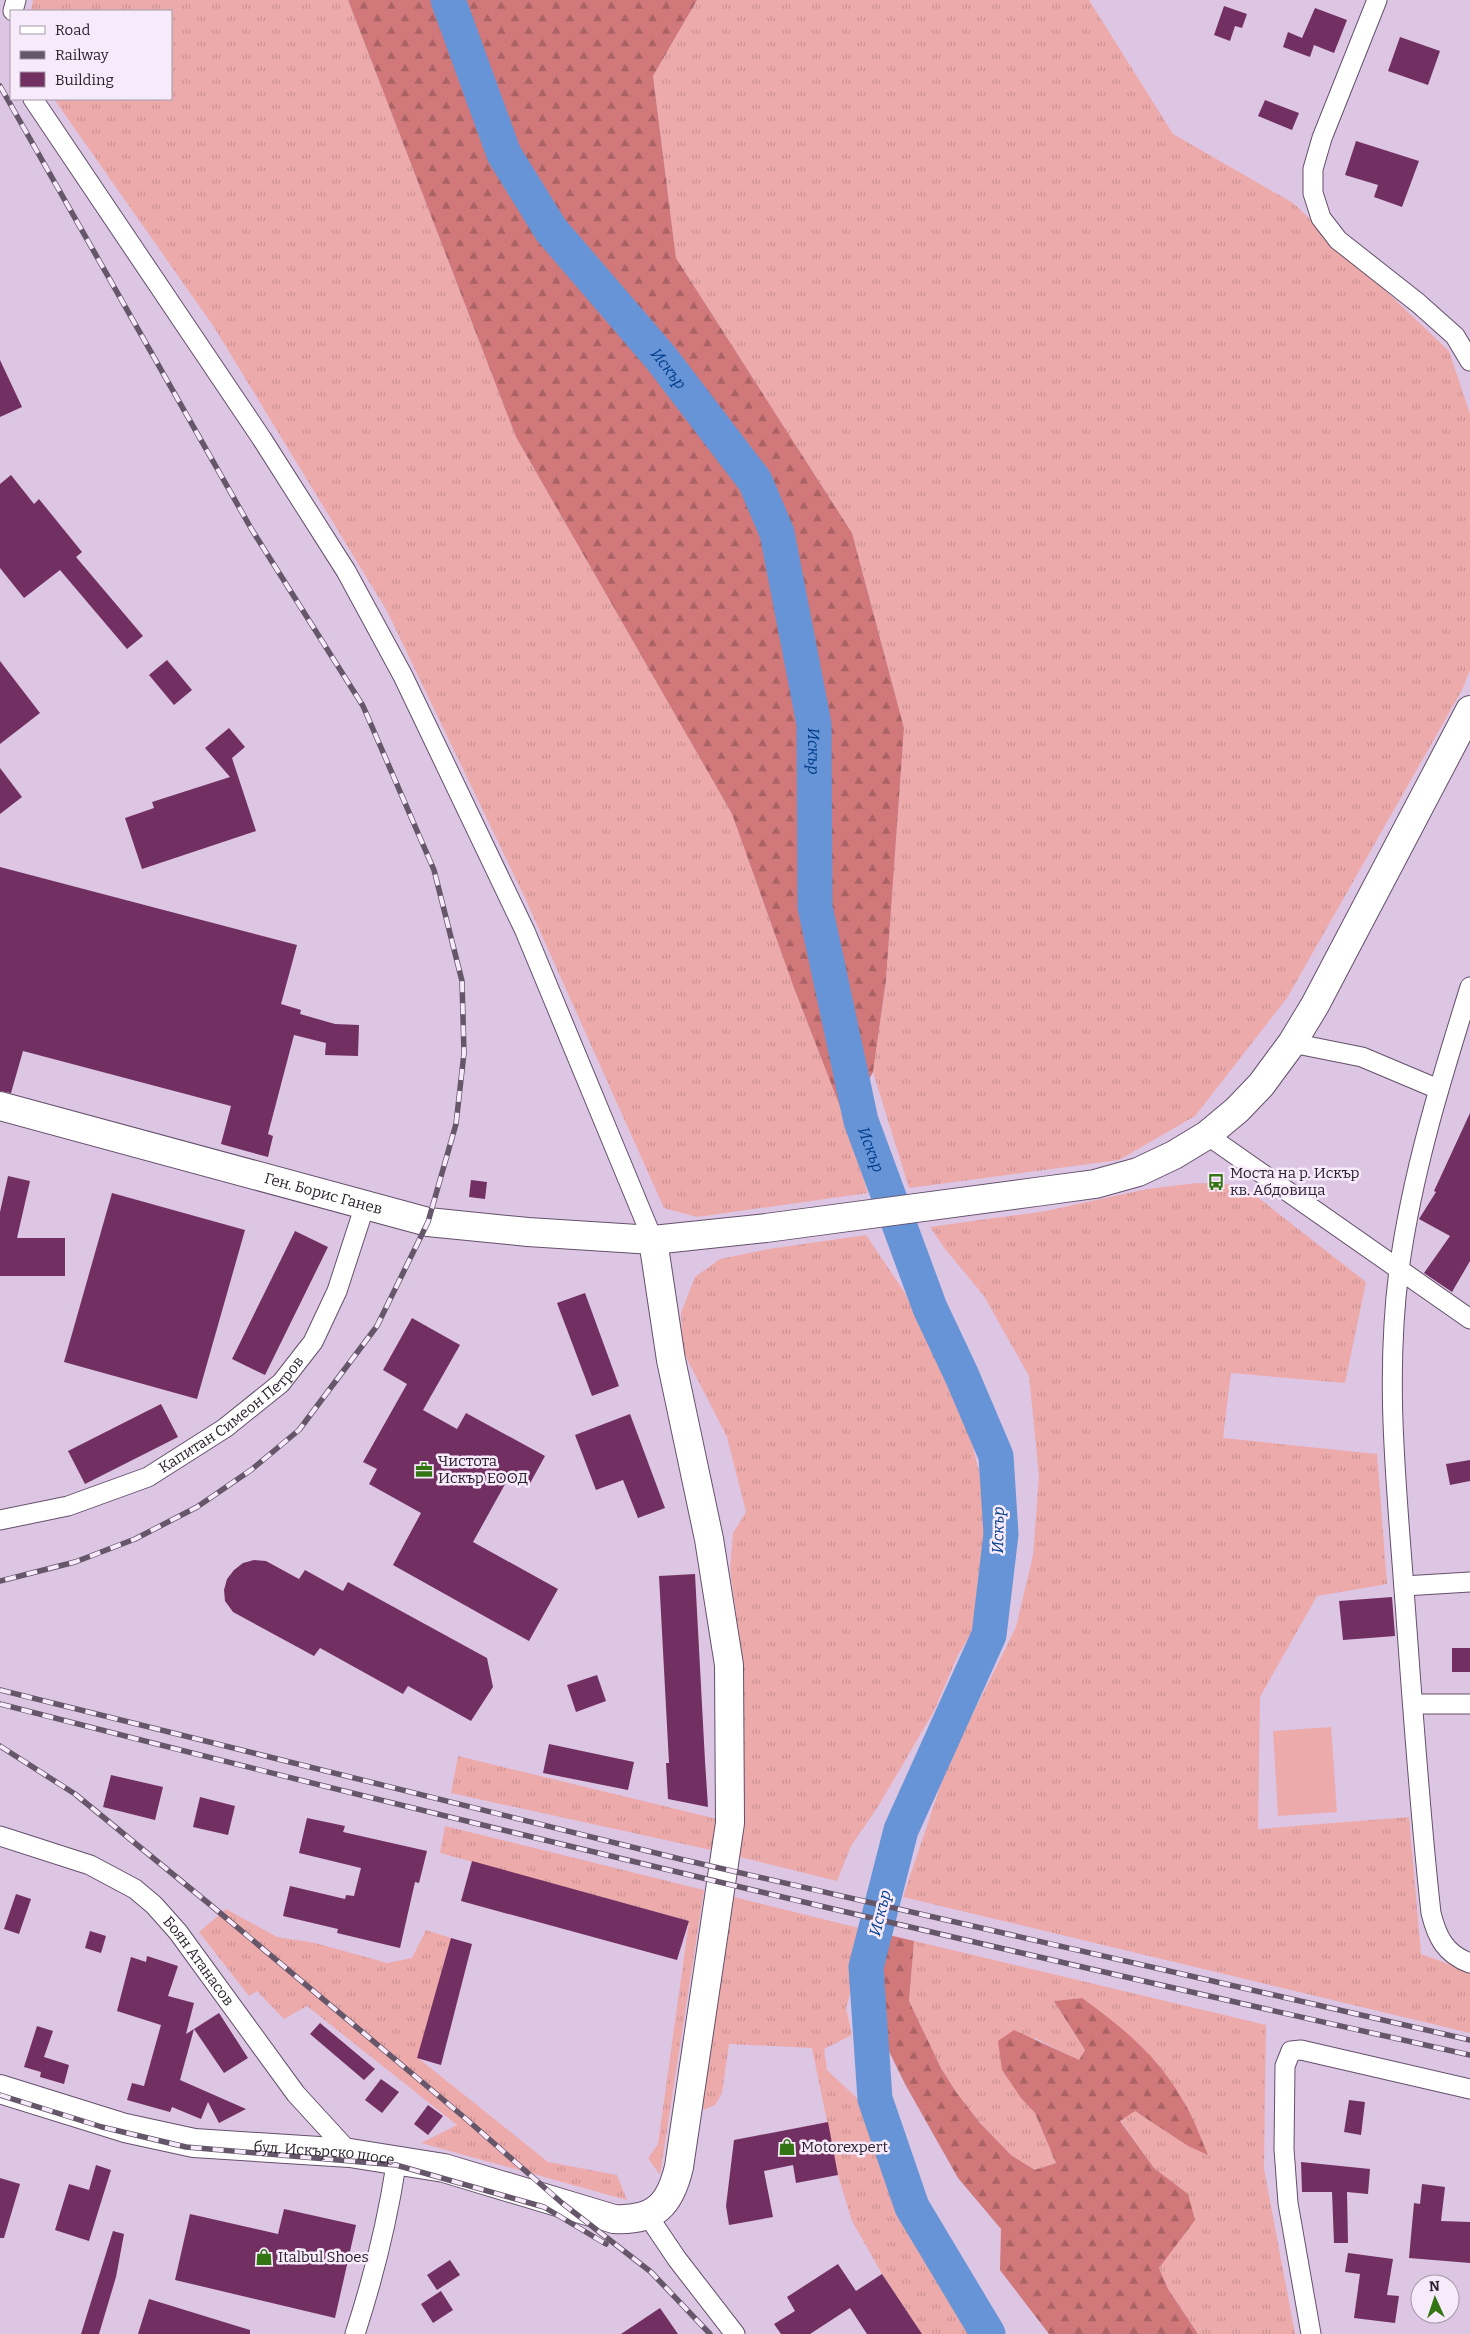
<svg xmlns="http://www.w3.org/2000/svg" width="1470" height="2334" font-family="Bitter,serif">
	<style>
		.grass { fill: url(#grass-tufts) }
		.forest { fill: url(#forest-firs) }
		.garden { fill: #edaaab }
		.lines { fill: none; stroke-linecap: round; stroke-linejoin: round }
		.river { stroke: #6694d6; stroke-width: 35 }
		.building { fill: #713061 }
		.street-casing { stroke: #64506b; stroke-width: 21 }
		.secondary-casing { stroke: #64506b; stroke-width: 30 }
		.street { stroke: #fff; stroke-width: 19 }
		.secondary { stroke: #fff; stroke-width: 28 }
		.rail-casing { stroke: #655769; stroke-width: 5.5 }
		.rail { stroke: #f7eafb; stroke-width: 4; stroke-dasharray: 11; stroke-linecap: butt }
		.labels { text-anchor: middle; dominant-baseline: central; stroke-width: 5; stroke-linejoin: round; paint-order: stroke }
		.poi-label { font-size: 15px; fill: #281f2a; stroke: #f7eafb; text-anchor: start }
		.street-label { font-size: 15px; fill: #281f2a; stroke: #f7eafb }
		.water-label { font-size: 16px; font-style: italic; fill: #003e8c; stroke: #f7eafb }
	</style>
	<defs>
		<pattern id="grass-tufts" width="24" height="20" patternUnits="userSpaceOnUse" patternTransform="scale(1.25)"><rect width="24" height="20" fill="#edaaab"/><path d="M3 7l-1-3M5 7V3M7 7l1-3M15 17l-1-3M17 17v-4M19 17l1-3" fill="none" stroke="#cb9293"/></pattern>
		<pattern id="forest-firs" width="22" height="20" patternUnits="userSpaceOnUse" patternTransform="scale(1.25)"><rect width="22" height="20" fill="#d1787b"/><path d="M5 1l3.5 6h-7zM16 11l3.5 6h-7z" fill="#aa6265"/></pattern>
	</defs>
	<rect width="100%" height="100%" fill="#ddc5e4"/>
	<!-- grass -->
	<g class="grass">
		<path d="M 33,0 L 348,0 L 516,437 L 732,814 L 794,988 L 846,1122 L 868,1193 L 697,1217 L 664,1208 L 526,900 L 387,611 L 214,327 L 54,99 L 171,99 L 171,11 L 31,11 Z"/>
		<path d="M 697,0 L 1089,0 L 1173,134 L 1293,203 L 1449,351 L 1470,414 L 1470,670 L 1462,690 L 1287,998 L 1195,1116 L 1119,1160 L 909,1188 L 873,1072 L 886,980 L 904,728 L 852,533 L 676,258 L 653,76 Z"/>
		<path d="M 1197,1183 L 1242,1185 L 1366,1282 L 1345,1383 L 1231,1373 L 1223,1438 L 1377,1454 L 1387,1584 L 1317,1596 L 1260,1697 L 1258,1829 L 1409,1817 L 1421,1954 L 1470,1972 L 1470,2033 L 903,1897 L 947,1766 L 1016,1627 L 1033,1555 L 1039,1476 L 1029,1376 L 984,1296 L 945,1249 L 930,1227 L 1046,1211 L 1147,1189 Z"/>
		<path d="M 866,1235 L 905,1293 L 966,1421 L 990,1513 L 975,1627 L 958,1655 L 934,1711 L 879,1805 L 851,1846 L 837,1881 L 736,1856 L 740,1822 L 744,1673 L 730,1569 L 733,1533 L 746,1512 L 727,1437 L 683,1351 L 681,1313 L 695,1277 L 720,1259 L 769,1249 Z"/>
		<path d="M 458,1756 L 717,1819 L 711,1850 L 451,1793 Z"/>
		<path d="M 445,1826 L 704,1890 L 660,2175 L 648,2158 L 658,2144 L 689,1921 L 440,1853 Z"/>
		<path d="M 726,1895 L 863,1929 L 863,1947 L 846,2008 L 852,2035 L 824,2049 L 827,2070 L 860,2101 L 896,2197 L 975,2334 L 922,2334 L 882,2274 L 852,2221 L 838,2175 L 812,2048 L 729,2044 L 722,2093 L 715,2105 L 704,2110 L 697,2099 Z"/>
		<path d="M 226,1909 L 277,1937 L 315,1943 L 387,1963 L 412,1958 L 426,1930 L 451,1938 L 418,2058 L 548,2162 L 617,2175 L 627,2200 L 421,2143 L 457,2125 L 307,2006 L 284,2019 L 257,1991 L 249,1996 L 199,1932 Z"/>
		<path d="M 914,1941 L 1266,2025 L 1264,2169 L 1295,2334 L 1198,2334 L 1168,2289 L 1159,2268 L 1188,2194 L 1154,2168 L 1120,2120 L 1135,2110 L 1188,2146 L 1208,2154 L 1082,1998 L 1054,2001 L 1085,2050 L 1079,2061 L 1035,2038 L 1002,2070 L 1021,2097 L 1035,2113 L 1056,2163 L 1035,2170 L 1011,2155 L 980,2123 L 956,2092 L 941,2068 L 909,2001 Z"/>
	</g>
	<!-- forest -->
	<g class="forest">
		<path d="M 348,0 L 697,0 L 653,76 L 676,258 L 852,533 L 904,728 L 886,980 L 873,1072 L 846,1122 L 794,988 L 732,814 L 516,437 Z"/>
		<path d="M 889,1935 L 914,1941 L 909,2001 L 941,2068 L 956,2092 L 980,2123 L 1011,2155 L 1035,2170 L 1056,2163 L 1035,2113 L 1021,2098 L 1002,2070 L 998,2041 L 1014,2030 L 1079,2060 L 1085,2050 L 1054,2001 L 1082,1998 C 1122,2027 1157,2055 1182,2099 C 1193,2116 1200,2136 1208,2155 L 1188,2146 L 1135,2111 L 1120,2121 L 1154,2168 L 1188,2194 L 1195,2220 L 1159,2268 L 1168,2289 L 1198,2334 L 1049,2334 L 1000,2270 L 1001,2229 L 958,2178 L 905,2084 L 883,2039 L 878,2001 Z"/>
	</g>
	<!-- garden -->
	<path class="garden" d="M 1331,1727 L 1337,1812 L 1278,1816 L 1273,1731 Z"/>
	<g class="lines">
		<!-- river -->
		<path class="river" id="s1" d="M 448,0 L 504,154 L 551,230 L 661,358 L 755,481 L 777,533 L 814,724 L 815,907 L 861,1121 L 930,1308 L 962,1376 L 996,1456 L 1001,1534 L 989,1635 L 901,1830 L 866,1967 L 875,2099 L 912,2207 L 988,2334"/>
	</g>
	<!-- building -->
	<g class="building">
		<path d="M 1224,6 L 1247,14 L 1242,28 L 1235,26 L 1230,41 L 1214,35 Z"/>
		<path d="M 1315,8 L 1347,20 L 1334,53 L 1314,45 L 1310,57 L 1283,47 L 1288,32 L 1302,38 Z"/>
		<path d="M 1400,37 L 1440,51 L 1428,85 L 1388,71 Z"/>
		<path d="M 1265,100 L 1299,113 L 1292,130 L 1258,116 Z"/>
		<path d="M 1356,141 L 1419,161 L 1402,207 L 1374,197 L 1378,185 L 1345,175 Z"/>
		<path d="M 0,360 L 22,407 L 0,417 Z"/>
		<path d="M 11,475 L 34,504 L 39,499 L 82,552 L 76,557 L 143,636 L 127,649 L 60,570 L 24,598 L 0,568 L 0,484 Z"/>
		<path d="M 167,660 L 192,690 L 174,705 L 149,675 Z"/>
		<path d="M 0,661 L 40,713 L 0,744 Z"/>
		<path d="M 229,728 L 245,747 L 232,758 L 256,831 L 142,869 L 125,818 L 154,808 L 152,802 L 230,777 L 205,748 Z"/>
		<path d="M 0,768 L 22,797 L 0,814 Z"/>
		<path d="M 0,867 L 297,945 L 281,1004 L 301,1010 L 300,1014 L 335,1024 L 359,1025 L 358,1056 L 325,1055 L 326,1043 L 294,1035 L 268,1134 L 273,1136 L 268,1157 L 221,1144 L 231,1106 L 23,1051 L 11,1093 L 0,1091 Z"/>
		<path d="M 1470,1113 L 1470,1261 L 1452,1292 L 1424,1273 L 1450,1236 L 1419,1219 L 1436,1192 L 1434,1191 Z"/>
		<path d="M 8,1176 L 30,1181 L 17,1238 L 65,1238 L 65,1276 L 0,1276 L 0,1212 Z"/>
		<path d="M 471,1180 L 487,1182 L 485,1199 L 469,1197 Z"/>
		<path d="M 112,1193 L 245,1230 L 197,1399 L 64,1362 Z"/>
		<path d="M 295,1231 L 328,1247 L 265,1375 L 232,1359 Z"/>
		<path d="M 585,1293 L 619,1386 L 592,1396 L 557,1303 Z"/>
		<path d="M 412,1318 L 460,1345 L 423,1410 L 457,1429 L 466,1413 L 545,1456 L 528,1487 L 509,1477 L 473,1542 L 558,1589 L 529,1641 L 393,1565 L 421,1513 L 369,1484 L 377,1469 L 363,1462 L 407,1384 L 383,1370 Z"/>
		<path d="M 161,1404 L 178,1437 L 85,1484 L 68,1451 Z"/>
		<path d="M 630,1414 L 665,1508 L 638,1518 L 623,1480 L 596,1490 L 575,1435 Z"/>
		<path d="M 1470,1460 L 1470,1481 L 1450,1485 L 1446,1464 Z"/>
		<path d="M 254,1560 L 266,1561 L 299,1579 L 305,1570 L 343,1591 L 348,1582 L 487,1658 L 493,1687 L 471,1721 L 408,1686 L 403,1694 L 320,1648 L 314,1656 L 233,1612 L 225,1601 L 224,1590 L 227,1579 L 234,1570 L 243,1563 Z"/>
		<path d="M 695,1574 L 705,1761 L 708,1807 L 668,1799 L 666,1763 L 669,1763 L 659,1576 Z"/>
		<path d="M 1392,1597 L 1395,1636 L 1343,1640 L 1339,1601 Z"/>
		<rect x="1452" y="1648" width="18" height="24"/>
		<path d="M 597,1675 L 606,1701 L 576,1712 L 567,1685 Z"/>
		<path d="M 549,1744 L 634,1762 L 628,1790 L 543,1773 Z"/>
		<path d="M 111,1775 L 163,1787 L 155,1820 L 103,1807 Z"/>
		<path d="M 200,1797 L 235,1806 L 228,1835 L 193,1827 Z"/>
		<path d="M 307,1818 L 345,1826 L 343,1832 L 427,1851 L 419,1883 L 415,1882 L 400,1948 L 337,1933 L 338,1929 L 283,1916 L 290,1886 L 345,1899 L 346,1895 L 354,1896 L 361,1868 L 299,1853 Z"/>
		<path d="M 472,1861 L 689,1921 L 677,1960 L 461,1901 Z"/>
		<path d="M 16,1894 L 31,1899 L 19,1934 L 4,1929 Z"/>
		<path d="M 90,1931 L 106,1936 L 101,1953 L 85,1948 Z"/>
		<path d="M 451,1938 L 472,1944 L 441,2065 L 417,2058 Z"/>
		<path d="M 147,1956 L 178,1966 L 168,1996 L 194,2003 L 186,2034 L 194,2029 L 180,2080 L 246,2109 L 219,2123 L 208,2102 L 201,2119 L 172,2107 L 170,2112 L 127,2100 L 132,2083 L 144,2086 L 161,2025 L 117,2011 L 131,1957 L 146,1962 Z"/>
		<path d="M 219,2013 L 248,2058 L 224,2073 L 194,2029 Z"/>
		<path d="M 320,2023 L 375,2069 L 364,2080 L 310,2034 Z"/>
		<path d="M 37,2026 L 53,2031 L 44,2057 L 69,2065 L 64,2084 L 40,2077 L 41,2072 L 24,2067 Z"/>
		<path d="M 381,2079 L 399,2092 L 382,2113 L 365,2100 Z"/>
		<path d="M 1349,2100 L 1365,2102 L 1361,2135 L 1344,2132 Z"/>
		<path d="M 428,2105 L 443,2116 L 428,2135 L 414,2124 Z"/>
		<path d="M 828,2122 L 838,2175 L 796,2183 L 793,2165 L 764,2171 L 773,2217 L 729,2225 L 726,2206 L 734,2140 Z"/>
		<path d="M 1301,2162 L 1370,2169 L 1368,2194 L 1347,2192 L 1348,2243 L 1334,2243 L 1332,2192 L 1302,2192 Z"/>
		<path d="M 96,2165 L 111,2170 L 89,2241 L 55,2230 L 69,2184 L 89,2190 Z"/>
		<path d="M 0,2178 L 20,2184 L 4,2238 L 0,2238 Z"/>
		<path d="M 1422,2184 L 1445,2187 L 1441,2221 L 1470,2222 L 1470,2263 L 1409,2258 L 1414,2203 L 1420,2204 Z"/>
		<path d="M 284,2209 L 356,2225 L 335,2318 L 175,2280 L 190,2214 L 278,2234 Z"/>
		<path d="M 113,2231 L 124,2234 L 116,2277 L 99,2334 L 81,2334 Z"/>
		<path d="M 1348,2253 L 1393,2259 L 1387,2295 L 1399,2296 L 1395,2323 L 1354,2318 L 1360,2274 L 1345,2272 Z"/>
		<path d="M 450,2260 L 460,2275 L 437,2290 L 427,2275 Z"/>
		<path d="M 838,2264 L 856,2291 L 882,2274 L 922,2334 L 867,2334 L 850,2308 L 810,2334 L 781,2334 L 774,2324 L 795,2311 L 787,2297 Z"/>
		<path d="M 441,2291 L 453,2310 L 433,2323 L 421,2304 Z"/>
		<path d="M 149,2299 L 250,2330 L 250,2334 L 138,2334 Z"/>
		<path d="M 660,2308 L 678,2334 L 621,2334 Z"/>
	</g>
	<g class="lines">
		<!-- street casing -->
		<g class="street-casing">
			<g id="street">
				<path d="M 1377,0 L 1322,138 L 1313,169 L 1313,193 L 1321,218 L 1338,240 L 1418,303 L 1455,336 L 1470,361"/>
				<path d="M 13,11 L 16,0"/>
				<path d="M 33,99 L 262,439 L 346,571 L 403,676 L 525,931 L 653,1240"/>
				<path d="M 1470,987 C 1441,1080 1412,1173 1399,1270 C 1385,1379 1396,1480 1404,1589 C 1412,1697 1419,1805 1431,1913 C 1437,1937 1445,1954 1470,1963"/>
				<path d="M 1292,1043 L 1362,1057 L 1438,1089"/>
				<path d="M 1207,1135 L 1470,1319"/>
				<path id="s2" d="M 0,1520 L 68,1506 L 148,1477 L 225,1428 L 281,1383 L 313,1342 L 337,1291 L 365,1205"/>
				<path d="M 1404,1586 L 1470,1582"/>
				<path d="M 1413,1704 L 1470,1704"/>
				<path id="s3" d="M 0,1836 L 90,1865 L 135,1889 L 154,1905 L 178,1932 L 296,2094 L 350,2153"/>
				<path d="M 648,2216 L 677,2259 L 735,2334"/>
				<path d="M 355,2334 C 373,2279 387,2223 396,2165 L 395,2158"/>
				<path d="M 1311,2334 L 1288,2203 L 1284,2149 L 1285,2066 L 1291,2051 L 1301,2050 L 1470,2089"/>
			</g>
		</g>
		<!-- secondary casing -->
		<g class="secondary-casing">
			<g id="secondary">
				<path id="s4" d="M 0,1106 L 428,1222 L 528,1232 L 653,1240 L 766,1228 L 1043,1191 L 1095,1184 L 1138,1172 L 1174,1155 L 1207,1135 L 1237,1110 L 1261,1085 L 1292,1043 L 1315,1005 L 1470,710"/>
				<path id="s5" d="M 0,2089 L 125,2128 L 194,2143 L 350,2153 L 444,2168 L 614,2219 C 655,2221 670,2205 679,2167 L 730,1823 L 729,1665 L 709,1539 L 671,1360 L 653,1240"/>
			</g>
		</g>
		<!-- street -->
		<use href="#street" class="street"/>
		<!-- secondary -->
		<use href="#secondary" class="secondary"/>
		<!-- rail casing -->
		<g class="rail-casing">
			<g id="rail">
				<path d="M 0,86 L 252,530 L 363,706 L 434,870 L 462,981 L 464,1053 L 456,1124 L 428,1222 L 377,1326 L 299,1430 L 251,1470 L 197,1507 L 135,1539 L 75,1562 L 0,1581"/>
				<path d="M 0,1690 L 680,1859 L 1470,2040"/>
				<path d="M 0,1704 C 488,1830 978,1945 1470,2055"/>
				<path d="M 0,1746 L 75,1794 L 213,1907 L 465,2118 L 562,2203 L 651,2272 L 710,2334"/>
				<path d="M 0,2095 L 102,2127 L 186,2147 L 396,2165 L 544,2207 L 606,2244"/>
			</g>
		</g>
		<!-- rail -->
		<use href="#rail" class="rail"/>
	</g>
	<!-- icons -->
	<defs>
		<g id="bus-bare" transform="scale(1.35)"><path d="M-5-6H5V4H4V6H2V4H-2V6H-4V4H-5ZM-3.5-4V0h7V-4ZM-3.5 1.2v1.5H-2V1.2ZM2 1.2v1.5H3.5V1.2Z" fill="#337512" stroke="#f7eafb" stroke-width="2.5" paint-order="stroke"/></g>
		<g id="office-bare" transform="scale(1.35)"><path d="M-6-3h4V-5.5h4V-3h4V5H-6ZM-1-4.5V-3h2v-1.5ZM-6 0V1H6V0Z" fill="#337512" stroke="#f7eafb" stroke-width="2.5" paint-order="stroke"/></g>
		<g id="shop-bare" transform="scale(1.35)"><path d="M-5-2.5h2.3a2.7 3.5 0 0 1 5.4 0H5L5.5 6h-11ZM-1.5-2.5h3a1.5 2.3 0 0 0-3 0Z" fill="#337512" stroke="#f7eafb" stroke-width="2.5" paint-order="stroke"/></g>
	</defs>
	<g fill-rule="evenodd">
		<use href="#bus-bare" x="1216" y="1182"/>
		<use href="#office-bare" x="424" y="1470"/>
		<use href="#shop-bare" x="787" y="2147"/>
		<use href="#shop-bare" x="264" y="2257"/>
	</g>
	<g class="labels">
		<!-- poi labels -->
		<g class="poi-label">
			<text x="1230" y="1173">Моста на р. Искър<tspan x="1230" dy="17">кв. Абдовица</tspan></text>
			<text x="438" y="1461">Чистота<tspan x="438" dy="17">Искър ЕООД</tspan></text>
			<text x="801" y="2147">Motorexpert</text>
			<text x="278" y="2257">Italbul Shoes</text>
		</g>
		<!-- street labels -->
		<g class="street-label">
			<text stroke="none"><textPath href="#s4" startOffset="335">Ген. Борис Ганев</textPath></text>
			<text stroke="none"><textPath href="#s2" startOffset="259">Капитан Симеон Петров</textPath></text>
			<text stroke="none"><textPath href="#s3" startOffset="242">Боян Атанасов</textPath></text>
			<text stroke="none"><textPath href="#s5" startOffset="332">бул. Искърско шосе</textPath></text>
		</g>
		<!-- water labels -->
		<g class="water-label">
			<text stroke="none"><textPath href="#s1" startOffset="435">Искър</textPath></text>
			<text stroke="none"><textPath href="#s1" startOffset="855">Искър</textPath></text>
			<text stroke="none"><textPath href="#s1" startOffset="1260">Искър</textPath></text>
			<text transform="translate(998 1530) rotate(-89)">Искър</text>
			<text transform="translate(880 1913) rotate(-76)">Искър</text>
		</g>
	</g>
	<!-- legend -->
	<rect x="10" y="10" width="162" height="90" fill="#f7eafb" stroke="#a499a7"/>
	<rect x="20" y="26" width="25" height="8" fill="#ffffff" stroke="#a499a7"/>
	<text x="55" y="35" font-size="15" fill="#281f2a">Road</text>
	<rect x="20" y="51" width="25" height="8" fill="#655769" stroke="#a499a7"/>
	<text x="55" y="60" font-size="15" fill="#281f2a">Railway</text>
	<rect x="20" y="72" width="25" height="15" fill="#713061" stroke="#a499a7"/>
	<text x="55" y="85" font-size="15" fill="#281f2a">Building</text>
	<!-- north arrow -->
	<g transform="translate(1435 2299) rotate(357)"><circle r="24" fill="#f7eafb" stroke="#a499a7"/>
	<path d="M0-4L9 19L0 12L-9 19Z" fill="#337512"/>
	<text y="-8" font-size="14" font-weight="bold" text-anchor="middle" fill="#281f2a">N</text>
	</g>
</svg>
